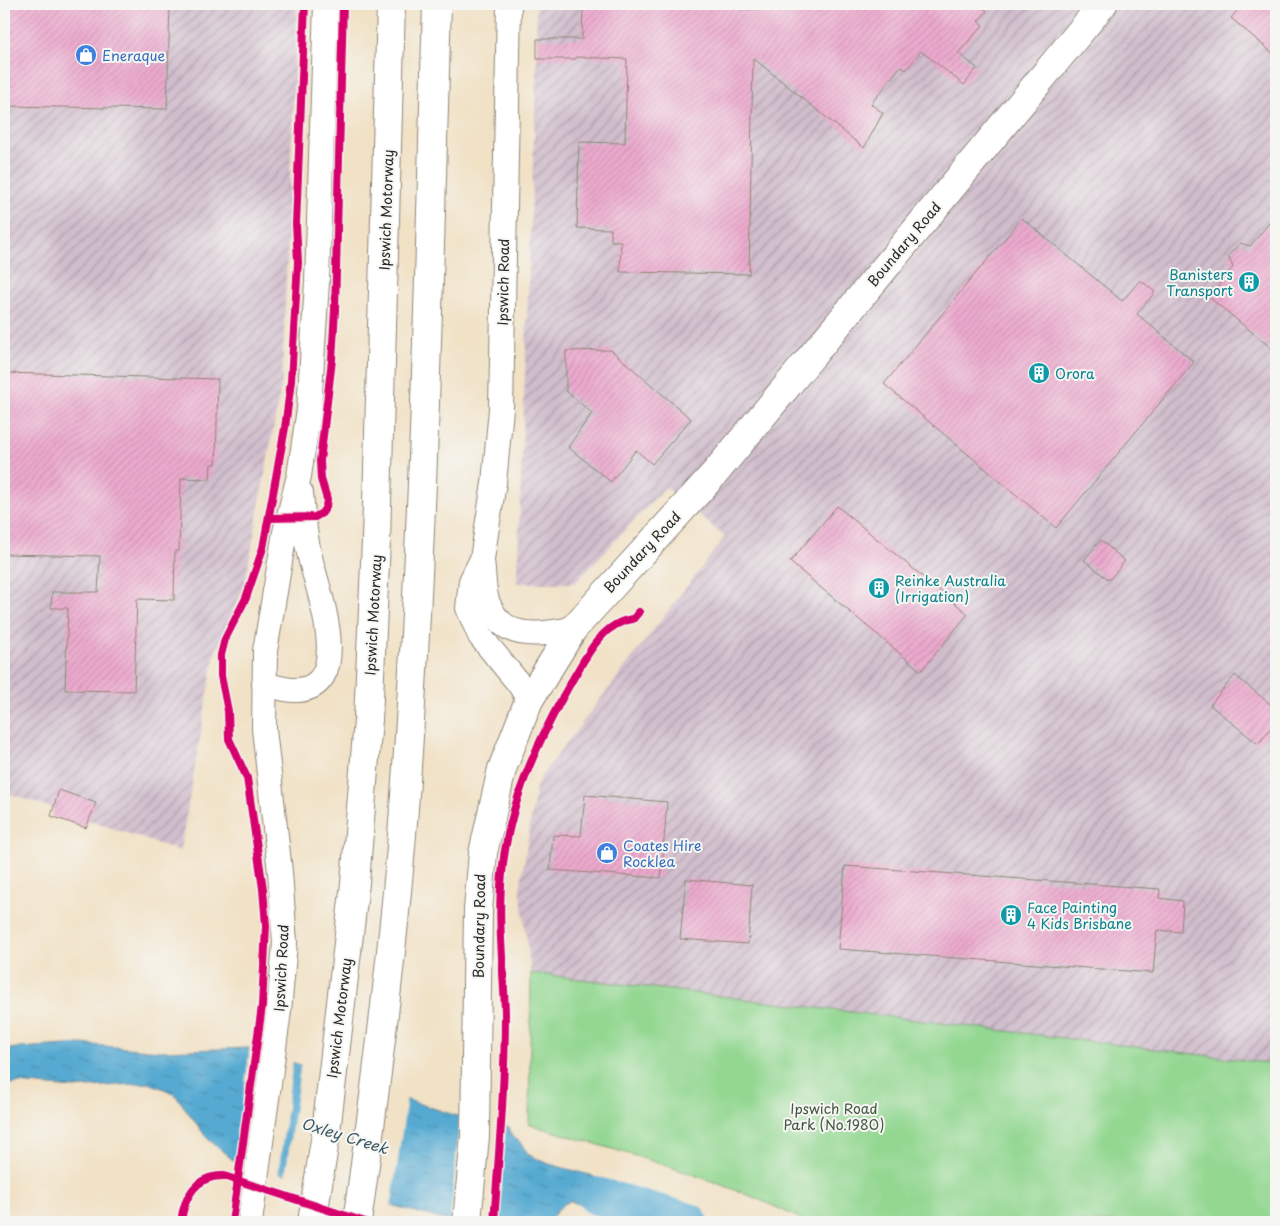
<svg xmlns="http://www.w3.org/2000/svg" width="1280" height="1226" font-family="'Playpen Sans',sans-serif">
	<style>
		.industrial { fill: url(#industrial-furrows) }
		.park { fill: #93d791; stroke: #5f815e }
		.water { fill: url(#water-ripples); stroke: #416a7e }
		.pier { fill: #f1e1c5 }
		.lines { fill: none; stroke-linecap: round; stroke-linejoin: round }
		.river { stroke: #57aad2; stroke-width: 38 }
		.building { fill: url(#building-hatch) }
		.minor-casing { stroke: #8e8678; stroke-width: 26 }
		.major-casing { stroke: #8e8678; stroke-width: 30 }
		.highway-casing { stroke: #8e8678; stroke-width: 30 }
		.minor { stroke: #fff; stroke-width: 24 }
		.major { stroke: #fff; stroke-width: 28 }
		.highway { stroke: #fff; stroke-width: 28 }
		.cycleway-casing { stroke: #f6f6f2; stroke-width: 11 }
		.cycleway { stroke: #d6006c; stroke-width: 8 }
		.labels { text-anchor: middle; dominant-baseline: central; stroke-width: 4; stroke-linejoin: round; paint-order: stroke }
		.shop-label { font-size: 14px; fill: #366cbe; stroke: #f6f6f2; text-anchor: start }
		.street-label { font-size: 14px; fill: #2b2b2b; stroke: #f6f6f2 }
		.culture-label { font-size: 14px; fill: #0d838f; stroke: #f6f6f2; text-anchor: start }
		.park-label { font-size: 14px; fill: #455644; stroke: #f6f6f2 }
		.water-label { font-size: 15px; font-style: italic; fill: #3a5765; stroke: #f6f6f2 }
	</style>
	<defs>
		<pattern id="industrial-furrows" width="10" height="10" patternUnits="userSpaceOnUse" patternTransform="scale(1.25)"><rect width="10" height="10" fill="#d0bdcc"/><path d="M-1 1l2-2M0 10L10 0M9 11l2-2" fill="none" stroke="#a99aa6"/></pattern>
		<pattern id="water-ripples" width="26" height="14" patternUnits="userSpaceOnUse" patternTransform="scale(1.25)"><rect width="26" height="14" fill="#57aad2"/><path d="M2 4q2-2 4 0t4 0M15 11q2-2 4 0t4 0" fill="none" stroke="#488bab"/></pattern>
		<pattern id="building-hatch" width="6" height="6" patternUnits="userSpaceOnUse" patternTransform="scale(1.25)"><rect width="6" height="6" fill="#ecaace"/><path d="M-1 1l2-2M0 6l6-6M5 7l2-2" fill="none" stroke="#cb92b1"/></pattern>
	</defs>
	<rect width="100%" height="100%" fill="#f6f6f2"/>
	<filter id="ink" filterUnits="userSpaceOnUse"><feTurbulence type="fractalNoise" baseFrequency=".02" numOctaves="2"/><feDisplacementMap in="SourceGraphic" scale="10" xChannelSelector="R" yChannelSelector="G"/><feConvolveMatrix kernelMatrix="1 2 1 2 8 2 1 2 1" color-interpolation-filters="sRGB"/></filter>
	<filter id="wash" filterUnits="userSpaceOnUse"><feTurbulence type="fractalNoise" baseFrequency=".0096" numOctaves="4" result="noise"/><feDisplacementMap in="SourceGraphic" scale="20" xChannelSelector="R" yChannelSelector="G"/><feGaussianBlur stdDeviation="1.12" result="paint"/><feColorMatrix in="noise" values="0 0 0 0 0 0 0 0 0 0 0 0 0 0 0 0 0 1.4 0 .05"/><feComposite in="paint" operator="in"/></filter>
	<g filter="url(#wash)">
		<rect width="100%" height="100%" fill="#f1e1c5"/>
		<!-- industrial -->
		<g class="industrial">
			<path d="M 4,4 L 297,4 L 282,381 L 245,584 L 215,653 L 180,851 L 4,792 Z"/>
			<path d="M 536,4 L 1276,4 L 1276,1064 L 531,973 L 520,889 L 536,787 L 542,775 L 725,537 L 666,487 L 575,583 L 517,583 L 537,59 Z"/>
		</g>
		<!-- park -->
		<path class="park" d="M 531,973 L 1276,1064 L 1276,1222 L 807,1222 C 719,1177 623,1153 529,1124 Z"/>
		<!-- water -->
		<path class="water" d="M 82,1044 L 160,1051 L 248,1048 L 457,1116 L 509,1127 L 512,1137 L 519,1141 L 529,1155 L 549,1164 L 590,1175 L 608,1184 L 650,1198 L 644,1222 L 630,1222 L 570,1201 L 562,1205 L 548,1222 L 451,1222 L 233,1160 L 207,1138 L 174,1093 L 149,1083 L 73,1088 L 18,1083 L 4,1085 L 4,1049 Z"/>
		<!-- pier -->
		<g class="pier">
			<path d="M 250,1046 L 293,1060 L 278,1176 L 235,1163 Z"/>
			<path d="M 301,1062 L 407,1097 L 391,1208 L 285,1178 Z"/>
			<path d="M 460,1114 L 506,1124 L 498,1222 L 450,1222 Z"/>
		</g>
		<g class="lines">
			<!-- river -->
			<path class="river" d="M 597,1196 L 689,1222"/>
		</g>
		<g id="blocks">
			<!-- building -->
			<g class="building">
				<path d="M 4,4 L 170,4 L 167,109 L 4,106 Z"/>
				<path d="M 583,4 L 739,4 L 739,9 L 769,9 L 773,4 L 979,4 L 987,11 L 978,21 L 983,25 L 958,53 L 977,68 L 964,85 L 921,51 L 906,70 L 901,66 L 871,104 L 883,113 L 864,148 L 753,58 L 749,274 L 620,272 L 621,241 L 611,241 L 611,229 L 577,228 L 579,142 L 625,143 L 627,59 L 576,57 L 576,59 L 537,59 L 537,39 L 582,39 Z"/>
				<path d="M 1242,4 L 1276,4 L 1276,56 L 1231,18 Z"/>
				<path d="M 1276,215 L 1276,352 L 1209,297 L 1233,267 L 1228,256 L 1240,243 L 1250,246 Z"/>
				<path d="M 1022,218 L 1122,301 L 1140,280 L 1155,292 L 1137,314 L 1194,362 L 1056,528 L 884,384 Z"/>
				<path d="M 611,350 L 691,419 L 652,464 L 636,450 L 611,482 L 568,447 L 592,413 L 566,391 L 566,351 Z"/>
				<path d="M 4,373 L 218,379 L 216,464 L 211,464 L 210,479 L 181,478 L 179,551 L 175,551 L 174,600 L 137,599 L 134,691 L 65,690 L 68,608 L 51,608 L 52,592 L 98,592 L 100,556 L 4,554 Z"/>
				<path d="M 837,506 L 968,614 L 921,671 L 790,562 Z"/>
				<path d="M 1101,540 L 1125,561 L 1109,580 L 1084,560 Z"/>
				<path d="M 1235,675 L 1276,709 L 1276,722 L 1258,744 L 1210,705 Z"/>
				<path d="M 59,790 L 96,803 L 86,828 L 51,816 Z"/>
				<path d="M 585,795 L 667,802 L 661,878 L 550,870 L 553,835 L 581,836 Z"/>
				<path d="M 845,866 L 1160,889 L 1159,898 L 1183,901 L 1181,932 L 1157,930 L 1153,973 L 838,949 Z"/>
				<path d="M 686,879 L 752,885 L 748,944 L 680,939 Z"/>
			</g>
		</g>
	</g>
	<g filter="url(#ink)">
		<use href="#blocks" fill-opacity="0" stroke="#8e8678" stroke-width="1"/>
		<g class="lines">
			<!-- minor casing -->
			<g class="minor-casing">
				<g id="minor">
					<path d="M 509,4 L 501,409 L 494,483 L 482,559 L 471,581 L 468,608 L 480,636 L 520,685 L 529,700"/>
					<path d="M 482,561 C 484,574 483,591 488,603 C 504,643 540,634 573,629"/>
					<path d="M 264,684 C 274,686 286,691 298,690 C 354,686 318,590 311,561 C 305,539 303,516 301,493"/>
					<path d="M 250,1222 L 279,1011 L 285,943 L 280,872 L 264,729 L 265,651 L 285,532 L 299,476 L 309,409 L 317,282 L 326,4"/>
				</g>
			</g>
			<!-- major casing -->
			<g class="major-casing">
				<path id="major" d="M 467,1222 L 475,1136 L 478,910 L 483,853 L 502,769 L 529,700 L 573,629 L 715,473 L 1103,4"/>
			</g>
			<!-- highway casing -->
			<g class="highway-casing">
				<g id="highway">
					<path d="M 312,1222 L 325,1140 L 355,883 L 368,720 L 376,541 L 391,4"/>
					<path d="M 357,1222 C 377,1081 395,938 405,795 C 424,532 429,268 437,4"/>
				</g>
			</g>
			<!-- minor -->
			<use href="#minor" class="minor"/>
			<!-- major -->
			<use href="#major" class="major"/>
			<!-- highway -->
			<use href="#highway" class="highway"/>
			<!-- cycleway casing -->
			<g class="cycleway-casing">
				<g id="cycleway">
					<path d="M 269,518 L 315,517 L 322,513 L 326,507 L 327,499 L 321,479 L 320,461 L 332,360 L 335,310 L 343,4"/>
					<path d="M 181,1222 C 184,1197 196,1175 224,1176 L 365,1222"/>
					<path d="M 232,1222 L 262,1006 L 266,926 L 263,889 L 247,778 L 229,739 L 228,711 L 221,676 L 221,655 L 225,639 L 246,598 L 263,548 L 285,428 L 291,381 L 298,262 L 296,224 L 305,4"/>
					<path d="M 494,1222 C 499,1153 505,1084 505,1014 C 504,968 497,921 502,874 C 508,803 539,738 574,677 C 588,653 604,622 633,619 L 639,612"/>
				</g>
			</g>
			<!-- cycleway -->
			<use href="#cycleway" class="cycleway"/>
		</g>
	</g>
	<!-- icons -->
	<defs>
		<g id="shop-disc" transform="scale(1.125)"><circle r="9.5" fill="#3f7fe0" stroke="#f6f6f2"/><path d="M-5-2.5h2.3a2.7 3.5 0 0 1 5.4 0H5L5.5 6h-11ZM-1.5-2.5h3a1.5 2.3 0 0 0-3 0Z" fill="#fff"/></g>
		<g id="building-disc" transform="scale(1.125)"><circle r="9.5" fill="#0f9aa8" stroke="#f6f6f2"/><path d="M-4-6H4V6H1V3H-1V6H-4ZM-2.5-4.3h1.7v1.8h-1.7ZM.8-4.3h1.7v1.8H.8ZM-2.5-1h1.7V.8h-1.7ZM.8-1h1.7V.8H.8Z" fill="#fff"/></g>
	</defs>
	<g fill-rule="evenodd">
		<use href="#shop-disc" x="86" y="55"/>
		<use href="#building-disc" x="1249" y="282"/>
		<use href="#building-disc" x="1039" y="373"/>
		<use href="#building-disc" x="879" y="588"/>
		<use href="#shop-disc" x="607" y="853"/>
		<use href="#building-disc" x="1011" y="915"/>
	</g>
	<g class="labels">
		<!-- shop labels -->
		<g class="shop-label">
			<text x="102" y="55">Eneraque</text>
			<text x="623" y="845">Coates Hire<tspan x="623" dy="16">Rocklea</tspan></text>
		</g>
		<!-- street labels -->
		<g class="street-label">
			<text transform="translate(386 210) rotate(-88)">Ipswich Motorway</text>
			<text transform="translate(904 244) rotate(-50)">Boundary Road</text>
			<text transform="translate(503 282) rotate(-89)">Ipswich Road</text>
			<text transform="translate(642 552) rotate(-47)">Boundary Road</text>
			<text transform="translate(373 615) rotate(-87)">Ipswich Motorway</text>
			<text transform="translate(479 926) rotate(-89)">Boundary Road</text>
			<text transform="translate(281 968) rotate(-87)">Ipswich Road</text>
			<text transform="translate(339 1018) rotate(-83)">Ipswich Motorway</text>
		</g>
		<!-- culture labels -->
		<g class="culture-label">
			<text x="1233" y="274" text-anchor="end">Banisters<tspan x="1233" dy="16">Transport</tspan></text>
			<text x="1055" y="373">Orora</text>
			<text x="895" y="580">Reinke Australia<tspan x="895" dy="16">(Irrigation)</tspan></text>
			<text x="1027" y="907">Face Painting<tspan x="1027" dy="16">4 Kids Brisbane</tspan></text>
		</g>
		<!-- park labels -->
		<g class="park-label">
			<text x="834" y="1108">Ipswich Road<tspan x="834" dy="16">Park (No.1980)</tspan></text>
		</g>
		<!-- water labels -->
		<g class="water-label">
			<text transform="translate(345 1135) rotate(17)">Oxley Creek</text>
		</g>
	</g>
	<!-- margin -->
	<rect width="1280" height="1226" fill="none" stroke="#f6f6f2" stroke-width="20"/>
</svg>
